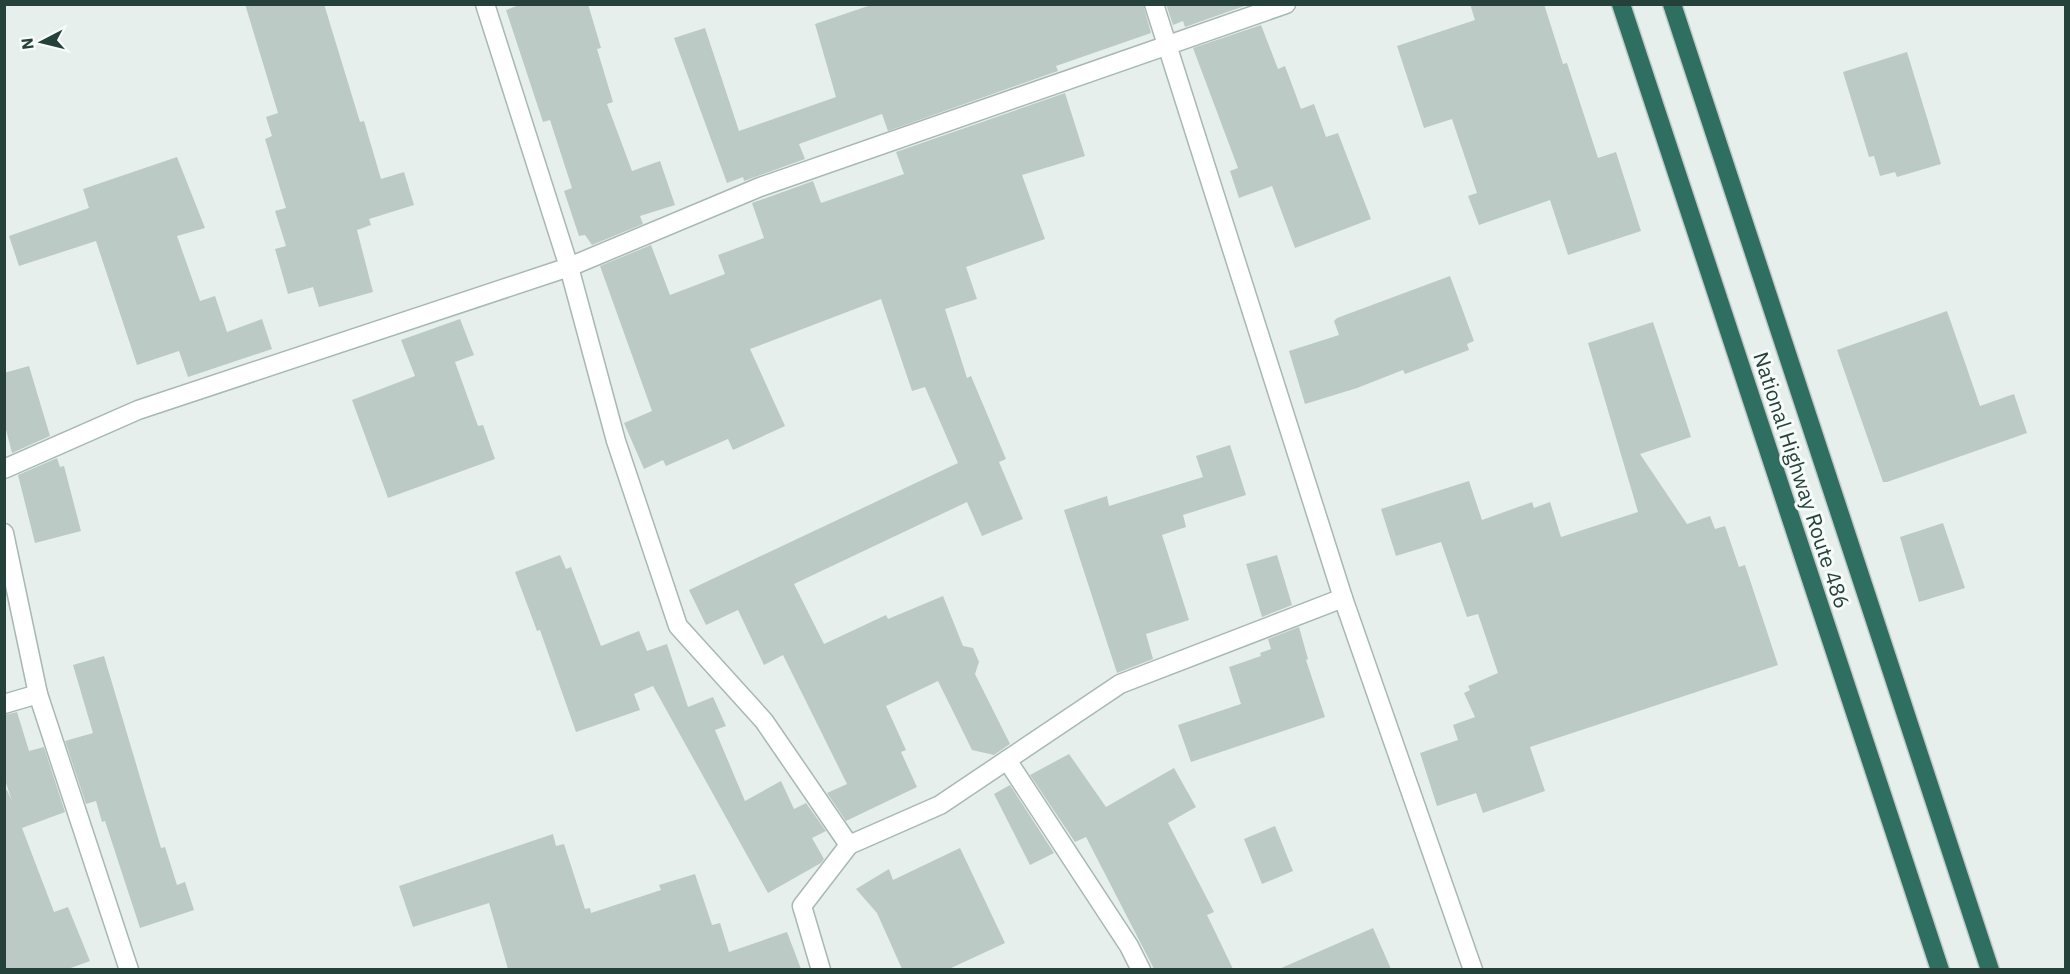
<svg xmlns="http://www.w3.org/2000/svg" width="2070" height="974" font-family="'IBM Plex Sans',sans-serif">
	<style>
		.building { fill: #bbcac4 }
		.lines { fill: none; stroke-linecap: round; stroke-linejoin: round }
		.street-casing { stroke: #a8b8b2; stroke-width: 21 }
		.highway-casing { stroke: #c2cac8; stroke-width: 21 }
		.street { stroke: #fff; stroke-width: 18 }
		.highway { stroke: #2f6f62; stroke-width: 18 }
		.labels { text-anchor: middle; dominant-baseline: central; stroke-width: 6; stroke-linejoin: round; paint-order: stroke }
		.street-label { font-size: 21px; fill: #24423a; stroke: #f7fbf9 }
	</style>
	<rect width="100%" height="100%" fill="#e6efeb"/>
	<!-- building -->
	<g class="building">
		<path d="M 245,4 L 324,4 L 360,122 L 364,121 L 381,179 L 404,172 L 414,205 L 369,219 L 371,225 L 357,230 L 373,292 L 319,307 L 313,287 L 288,294 L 275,249 L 286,246 L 275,211 L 286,208 L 265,139 L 272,136 L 266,117 L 278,113 Z"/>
		<path d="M 522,4 L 588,4 L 601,48 L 597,49 L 613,102 L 607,104 L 632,171 L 660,161 L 675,205 L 640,216 L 643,224 L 592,245 L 585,235 L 579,236 L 564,191 L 572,188 L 550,120 L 543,122 L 506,10 Z"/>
		<path d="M 874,4 L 1143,4 L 1151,33 L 1056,66 L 1058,71 L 888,131 L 882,114 L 799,144 L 805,159 L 744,181 L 743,177 L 727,183 L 674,38 L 705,28 L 739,131 L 836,97 L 815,24 Z"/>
		<path d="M 1166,4 L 1250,4 L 1185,27 L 1183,21 L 1173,25 Z"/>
		<path d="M 1470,4 L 1544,4 L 1563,64 L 1567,63 L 1598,158 L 1616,152 L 1641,231 L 1568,255 L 1550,200 L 1479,225 L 1468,196 L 1477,193 L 1452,119 L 1424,128 L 1397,46 L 1475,20 Z"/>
		<path d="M 1261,25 L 1278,69 L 1285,66 L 1301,109 L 1314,104 L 1326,137 L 1338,133 L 1371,219 L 1295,248 L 1272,186 L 1239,198 L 1230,171 L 1238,168 L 1193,48 Z"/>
		<path d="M 1907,52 L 1941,164 L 1897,177 L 1895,172 L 1880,176 L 1874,156 L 1869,157 L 1843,72 Z"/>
		<path d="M 1065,93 L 1085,156 L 1022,175 L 1045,239 L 966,267 L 977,299 L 945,309 L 967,378 L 971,376 L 1006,459 L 999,462 L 1023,519 L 982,536 L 967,502 L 794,584 L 824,644 L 886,615 L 888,619 L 943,596 L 963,646 L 973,648 L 979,662 L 975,674 L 1010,744 L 994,755 L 972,750 L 938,681 L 886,706 L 906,750 L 901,752 L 917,787 L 846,821 L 827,793 L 847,784 L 783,655 L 764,665 L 738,610 L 706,625 L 689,590 L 958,463 L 925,387 L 912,391 L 881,299 L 750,349 L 785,426 L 733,450 L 728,439 L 666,466 L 663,460 L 644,469 L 624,423 L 652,411 L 600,266 L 651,245 L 670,295 L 725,274 L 718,255 L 764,238 L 752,203 L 813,181 L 821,203 L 904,174 L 896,152 Z"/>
		<path d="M 177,157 L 205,228 L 177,236 L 200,301 L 215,296 L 227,332 L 262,319 L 272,349 L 188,377 L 179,351 L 137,365 L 96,241 L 19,266 L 9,236 L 89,208 L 83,189 Z"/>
		<path d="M 1450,276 L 1474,341 L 1467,344 L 1469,350 L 1405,374 L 1403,370 L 1357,388 L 1305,404 L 1289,351 L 1339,335 L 1334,321 L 1337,318 Z"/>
		<path d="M 1947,311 L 1980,406 L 2014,394 L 2027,433 L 1887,482 L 1883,482 L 1837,350 Z"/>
		<path d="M 460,319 L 474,355 L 455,362 L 478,426 L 483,425 L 495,459 L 388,498 L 352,400 L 415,376 L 401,340 Z"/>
		<path d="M 1653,322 L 1691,437 L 1640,454 L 1687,524 L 1710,516 L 1715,529 L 1725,526 L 1739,567 L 1745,565 L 1778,665 L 1530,747 L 1545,791 L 1483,813 L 1476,793 L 1437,806 L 1420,753 L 1458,740 L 1453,725 L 1475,717 L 1464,693 L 1470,690 L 1468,686 L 1498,673 L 1478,614 L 1467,617 L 1441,542 L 1396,556 L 1381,509 L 1469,481 L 1482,520 L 1532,502 L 1534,508 L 1550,502 L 1561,537 L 1638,512 L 1588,343 Z"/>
		<path d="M 29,366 L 50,436 L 12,453 L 4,422 L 4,373 Z"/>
		<path d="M 1230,445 L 1246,495 L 1183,515 L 1186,527 L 1162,535 L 1189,620 L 1146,634 L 1153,659 L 1117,673 L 1064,510 L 1107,496 L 1109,506 L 1203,477 L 1196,456 Z"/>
		<path d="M 57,458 L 60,467 L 64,466 L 81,531 L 35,543 L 18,475 Z"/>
		<path d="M 1943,523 L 1965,588 L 1919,602 L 1900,537 Z"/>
		<path d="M 560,555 L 566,569 L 571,567 L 601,646 L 639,631 L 647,651 L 667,644 L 688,707 L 713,697 L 726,726 L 715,730 L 745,801 L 781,781 L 794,809 L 806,803 L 826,831 L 812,838 L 824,859 L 821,863 L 768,893 L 653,686 L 634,694 L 640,710 L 576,732 L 540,630 L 537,631 L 515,572 Z"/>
		<path d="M 1277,555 L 1292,605 L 1262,617 L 1246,564 Z"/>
		<path d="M 1299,627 L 1308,659 L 1306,660 L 1325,717 L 1191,762 L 1178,725 L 1241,704 L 1229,667 L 1261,656 L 1260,653 L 1271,649 L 1268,639 Z"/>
		<path d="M 104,656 L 161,848 L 165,847 L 177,885 L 185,882 L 194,910 L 140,928 L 105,821 L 102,822 L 96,801 L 86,804 L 65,741 L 93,733 L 73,665 Z"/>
		<path d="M 17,712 L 29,751 L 44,747 L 65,812 L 22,828 L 54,912 L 68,907 L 90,961 L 68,969 L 4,969 L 4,790 L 7,790 L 12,801 L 4,777 L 4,715 Z"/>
		<path d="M 1069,754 L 1106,807 L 1174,768 L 1196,807 L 1168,823 L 1214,912 L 1207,915 L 1233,969 L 1154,969 L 1086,837 L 1075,842 L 1030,775 Z"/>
		<path d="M 1010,785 L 1054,853 L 1030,865 L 994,794 Z"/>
		<path d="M 1275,826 L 1293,871 L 1262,884 L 1244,839 Z"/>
		<path d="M 553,834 L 556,846 L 564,844 L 585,909 L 590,908 L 591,913 L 661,890 L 659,885 L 695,874 L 712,925 L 720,923 L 729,952 L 787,932 L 801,969 L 508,969 L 489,903 L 413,927 L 399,886 Z"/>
		<path d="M 960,848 L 1005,943 L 949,969 L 902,969 L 877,913 L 856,889 L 889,869 L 893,880 Z"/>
		<path d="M 1373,928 L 1391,969 L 1279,969 Z"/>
	</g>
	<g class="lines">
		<!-- street casing -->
		<g class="street-casing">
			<g id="street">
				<path d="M 485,4 L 569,267 L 616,441 L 678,626 L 764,721 L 849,845 L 802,906 L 821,970"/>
				<path d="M 1154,4 L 1343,598 L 1473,970"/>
				<path d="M 4,469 L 138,410 L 569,267 L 760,187 L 1286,4"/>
				<path d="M 4,533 L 38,694 L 129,970"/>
				<path d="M 4,704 L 38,694"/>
				<path d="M 1007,760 L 1129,946 L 1141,970"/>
				<path d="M 849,845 L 940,805 L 1120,684 L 1343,598"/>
			</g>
		</g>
		<!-- highway casing -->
		<g class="highway-casing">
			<g id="highway">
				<path d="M 1621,4 L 1940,970"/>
				<path d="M 1672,4 L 1990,970"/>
			</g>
		</g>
		<!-- street -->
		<use href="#street" class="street"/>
		<!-- highway -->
		<use href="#highway" class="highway"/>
	</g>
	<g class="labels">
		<!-- street labels -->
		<g class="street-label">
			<text transform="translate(1802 480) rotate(72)">National Highway Route 486</text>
		</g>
	</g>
	<!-- border -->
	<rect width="2070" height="974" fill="none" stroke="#24423a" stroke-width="12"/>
	<!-- north arrow -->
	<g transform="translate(42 42) rotate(263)" stroke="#f7fbf9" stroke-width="4.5" paint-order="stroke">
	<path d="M0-4.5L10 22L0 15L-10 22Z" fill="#24423a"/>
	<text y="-9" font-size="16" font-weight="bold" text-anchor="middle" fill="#24423a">N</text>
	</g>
</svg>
